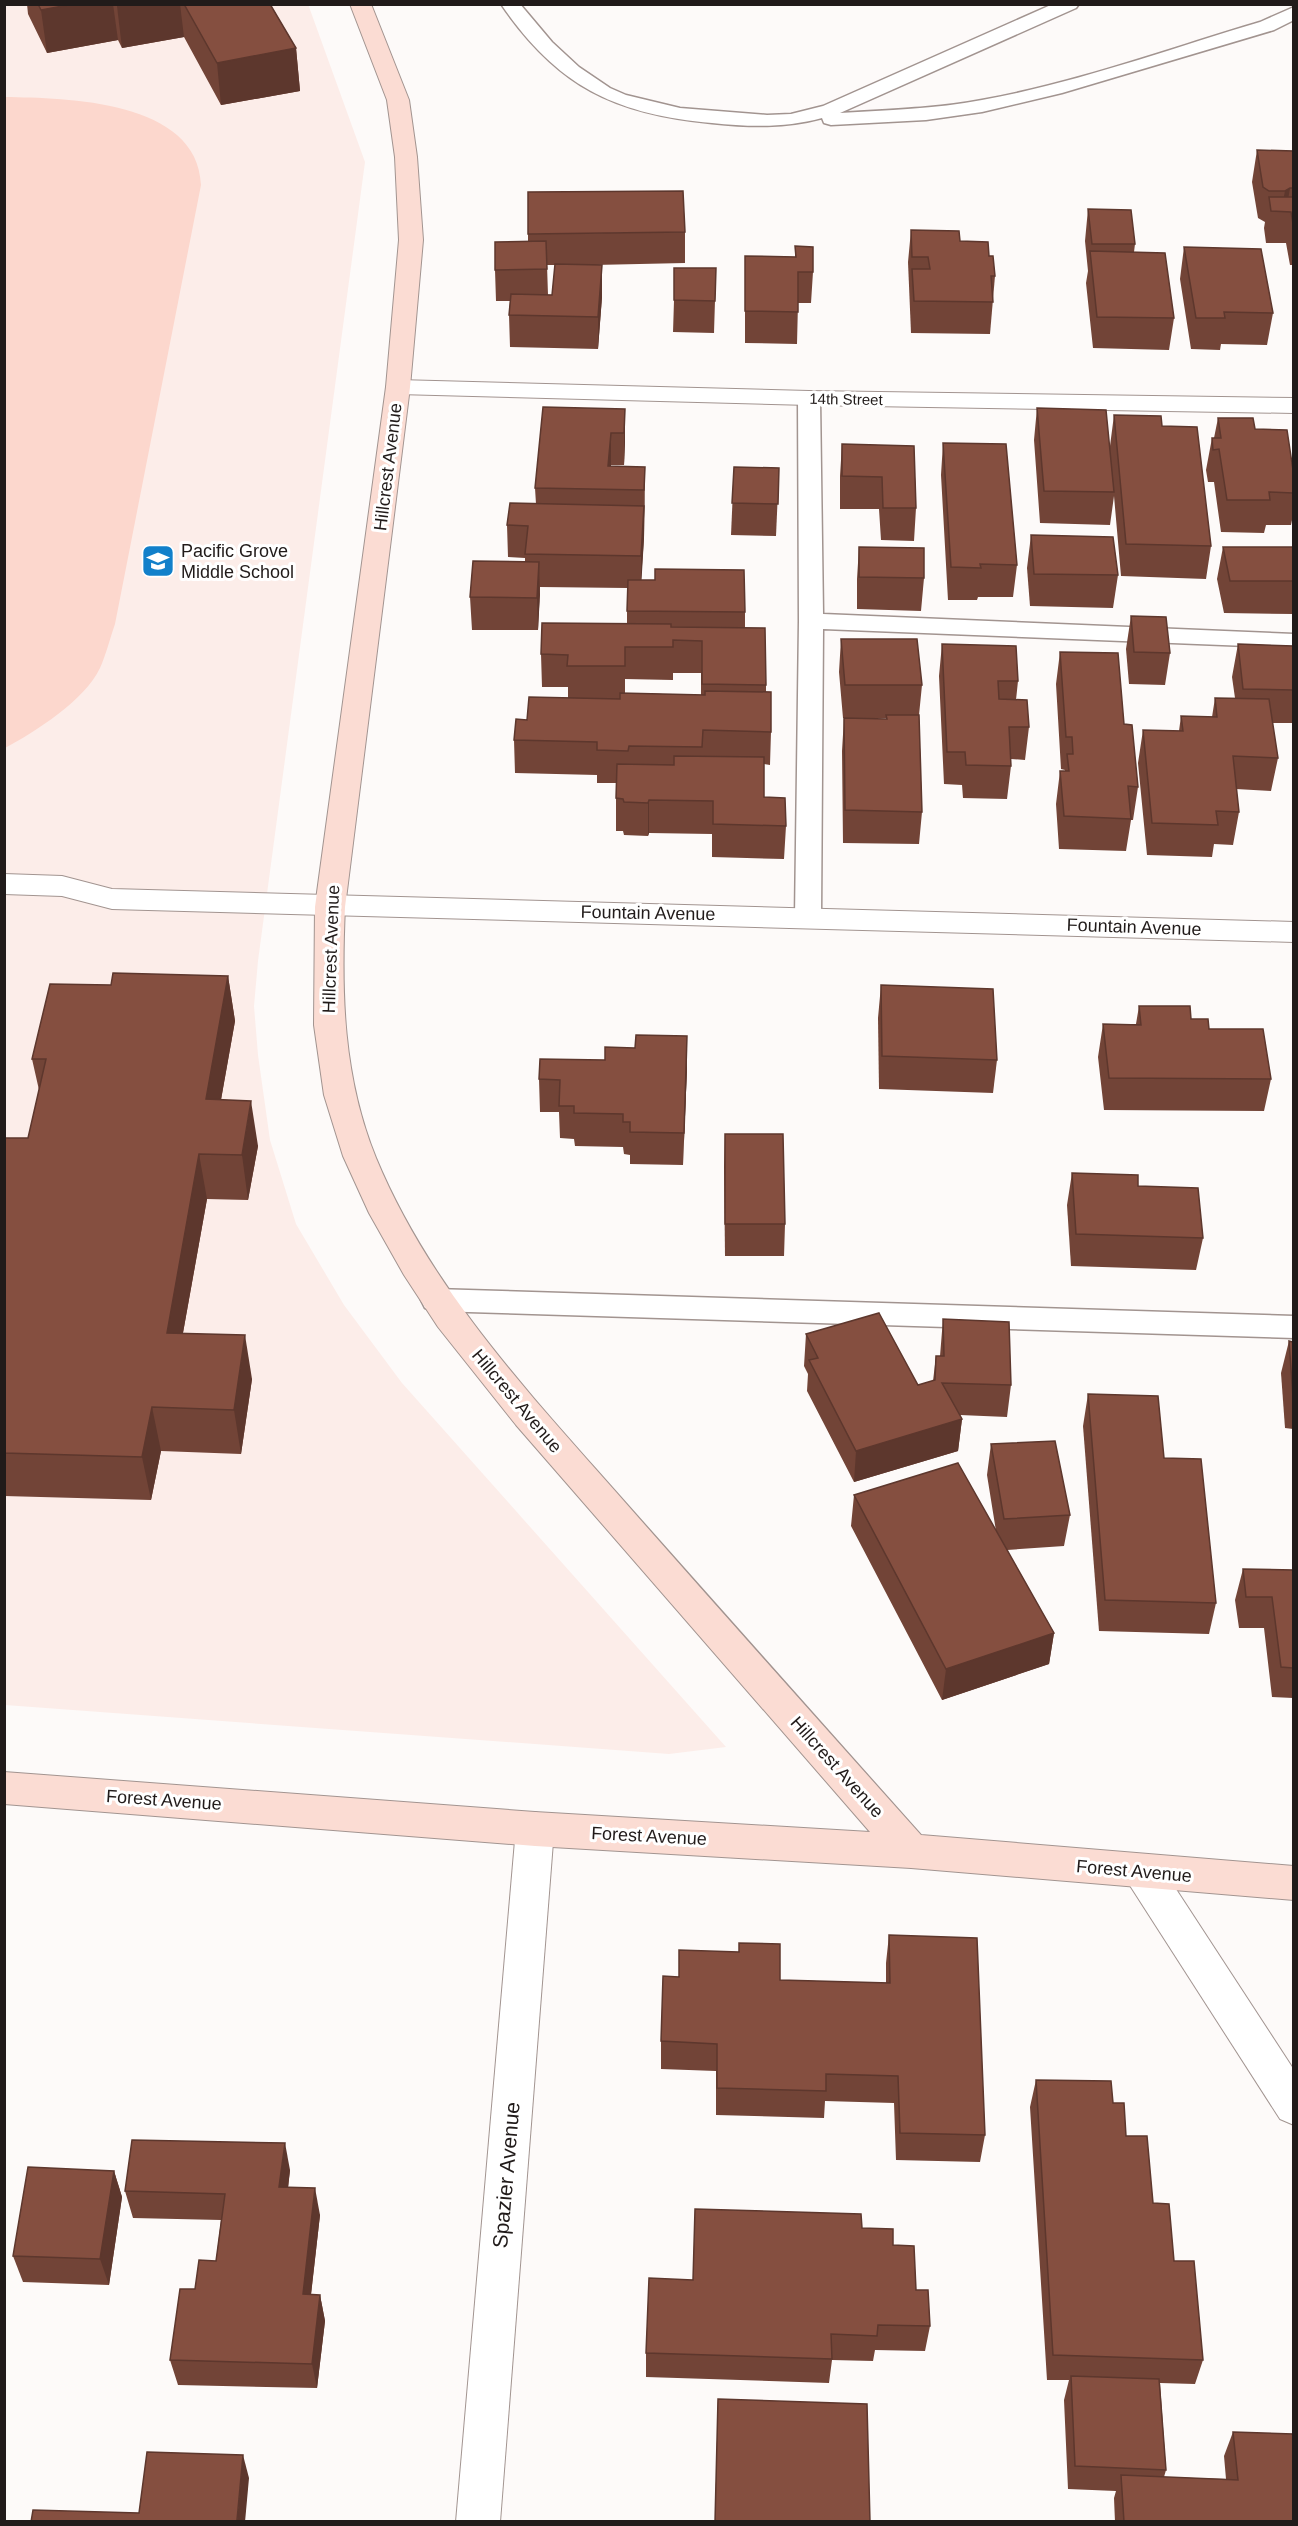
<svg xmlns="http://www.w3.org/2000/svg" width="1298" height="2526" font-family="Arial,sans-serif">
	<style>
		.built { fill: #fcede9 }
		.green { fill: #fcd7cd }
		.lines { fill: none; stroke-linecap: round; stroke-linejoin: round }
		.lane-casing { stroke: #a29490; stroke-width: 3 }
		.street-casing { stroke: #a29490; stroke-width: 2 }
		.secondary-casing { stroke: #a29490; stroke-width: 2 }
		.lane { fill: #fff; fill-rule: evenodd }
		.street { fill: #fff; fill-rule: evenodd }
		.secondary { fill: #fbdcd3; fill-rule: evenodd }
		.wall { fill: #724437; fill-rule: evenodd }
		.shaded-wall { fill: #5d372d }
		.building { fill: #854f40; stroke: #5d372d; stroke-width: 1.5 }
		.labels { text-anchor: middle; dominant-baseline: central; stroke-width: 6; stroke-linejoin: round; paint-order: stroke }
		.far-street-label { font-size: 15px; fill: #211b1a; stroke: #fff }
		.street-label { font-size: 18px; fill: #211b1a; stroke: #fff }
		.poi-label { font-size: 18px; fill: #211b1a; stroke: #fff; text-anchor: start }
		.near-street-label { font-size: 21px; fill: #211b1a; stroke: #fff }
	</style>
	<rect width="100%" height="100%" fill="#fdfaf9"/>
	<!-- built -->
	<path class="built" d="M 308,4 L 365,162 L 258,961 L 254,1006 L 258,1055 L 270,1140 L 296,1224 L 344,1305 L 402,1383 L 726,1747 L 669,1754 L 5,1705 L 4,5 Z"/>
	<!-- green -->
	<path class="green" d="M 5,97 C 66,98 198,100 201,185 L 115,624 C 110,638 106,655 100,668 C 85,700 35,732 5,748 Z"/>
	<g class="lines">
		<!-- lane casing -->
		<g class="lane-casing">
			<g id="lane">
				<path d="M 501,4 L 520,4 L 552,42 L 579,67 L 610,88 L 626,95 L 680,108 L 767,115 L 791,114 L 823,106 L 1053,4 L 1079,4 L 1076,8 L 840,113 C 887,110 935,109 982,100 C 1076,83 1169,49 1260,22 L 1294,7 L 1294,20 L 1274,30 L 1062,93 L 982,112 L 926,120 L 831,125 L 824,123 L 822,118 C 785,128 750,127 712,123 C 615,114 558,87 501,4 Z"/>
				<path d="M 809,392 L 817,393 L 820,398 L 823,614 L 1294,634 L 1294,648 L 823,629 L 821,917 L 817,923 L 808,926 L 799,923 L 795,917 L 799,621 L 798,398 L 801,393 Z"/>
				<path d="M 435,1289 L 1294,1316 L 1294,1338 L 435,1311 L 425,1308 L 421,1300 L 425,1292 Z"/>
			</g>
		</g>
		<!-- street casing -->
		<g class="street-casing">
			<g id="street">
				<path d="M 398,380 L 809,391 L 1294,398 L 1294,413 L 809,405 L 398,394 L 389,392 L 386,387 L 389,382 Z"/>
				<path d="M 4,874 L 62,876 L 112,889 L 1294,922 L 1294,942 L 112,909 L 62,896 L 4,894 Z"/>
				<path d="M 535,1812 L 549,1817 L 554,1829 L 500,2522 L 456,2522 L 516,1829 L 521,1817 Z"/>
				<path d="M 1143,1855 L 1157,1860 L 1294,2070 L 1294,2125 L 1280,2119 L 1129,1884 L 1124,1872 L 1129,1860 Z"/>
			</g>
		</g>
		<!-- secondary casing -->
		<g class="secondary-casing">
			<path id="secondary" d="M 350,4 L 371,4 L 409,100 L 417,157 L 423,240 L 410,387 L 345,907 C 341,993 343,1077 376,1158 C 429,1286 525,1389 616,1492 C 717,1607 819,1721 921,1835 L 1294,1866 L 1294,1900 L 911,1868 L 535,1846 L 4,1804 L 4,1772 L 535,1812 L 870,1832 L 516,1425 L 438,1327 L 404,1275 L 369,1213 L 343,1156 L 324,1095 L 314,1025 L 315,907 L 386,387 L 399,240 L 395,157 L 387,100 Z"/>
		</g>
		<!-- lane -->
		<use href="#lane" class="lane"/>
		<!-- street -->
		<use href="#street" class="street"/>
		<!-- secondary -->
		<use href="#secondary" class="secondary"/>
	</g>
	<!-- wall -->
	<g class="wall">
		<path d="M 27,4 L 270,4 L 296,48 L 300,91 L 221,105 L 184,37 L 122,48 L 118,40 L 47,53 L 28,14 Z"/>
		<path d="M 1257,150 L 1293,151 L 1293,265 L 1290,265 L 1286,243 L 1266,243 L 1264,228 L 1265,222 L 1258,218 L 1252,182 Z"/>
		<path d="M 1088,209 L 1135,244 L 1134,252 L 1174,318 L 1169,350 L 1093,348 L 1086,283 L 1088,271 L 1085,241 Z"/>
		<path d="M 911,230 L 960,241 L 995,276 L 990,334 L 911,333 L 908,262 Z"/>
		<path d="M 685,232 L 685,263 L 594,265 L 602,265 L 602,297 L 598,349 L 510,347 L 509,315 L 510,301 L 496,301 L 495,270 L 528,241 L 528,234 ZM 547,265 L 555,265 L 552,295 L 548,295 Z"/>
		<path d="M 795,246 L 813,272 L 811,303 L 798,303 L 797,344 L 745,343 L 745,256 L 795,257 Z"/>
		<path d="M 1184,247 L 1273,313 L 1267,345 L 1221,344 L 1220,350 L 1191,349 L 1180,279 Z"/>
		<path d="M 716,268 L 714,333 L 673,332 L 674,300 Z"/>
		<path d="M 1037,408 L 1110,446 L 1114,415 L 1162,426 L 1211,546 L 1206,579 L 1121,576 L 1114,496 L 1110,525 L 1040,523 L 1034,440 Z"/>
		<path d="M 625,409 L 625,441 L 624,465 L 611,465 L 611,467 L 645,467 L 644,538 L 641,580 L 745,612 L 745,628 L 766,685 L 766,692 L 771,732 L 770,765 L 764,764 L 764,797 L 786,826 L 784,859 L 712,857 L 712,834 L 649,833 L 648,836 L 624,835 L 623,831 L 616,831 L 616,783 L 597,783 L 597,775 L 515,773 L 514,740 L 527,720 L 568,698 L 568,687 L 542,687 L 541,654 L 627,623 L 627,588 L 540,587 L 538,630 L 472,630 L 470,597 L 525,562 L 525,558 L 508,557 L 507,525 L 536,504 L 535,488 ZM 673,673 L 701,673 L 701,695 L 625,693 L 625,679 L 673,680 Z"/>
		<path d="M 1218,418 L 1255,429 L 1293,470 L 1293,515 L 1291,525 L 1266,525 L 1264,533 L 1221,532 L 1214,482 L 1208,482 L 1206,470 L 1212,438 L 1214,438 Z"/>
		<path d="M 943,443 L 1017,565 L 1013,597 L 978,597 L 977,600 L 948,600 L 941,475 Z"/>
		<path d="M 842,444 L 914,446 L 916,508 L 914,541 L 881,540 L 879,509 L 840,509 L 840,476 Z"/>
		<path d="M 734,467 L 779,468 L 776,536 L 731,535 Z"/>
		<path d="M 1031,535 L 1118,575 L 1113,608 L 1030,606 L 1027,568 Z"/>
		<path d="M 859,547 L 924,578 L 921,611 L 857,609 L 857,579 Z"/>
		<path d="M 1223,547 L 1293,551 L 1293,614 L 1224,613 L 1217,579 Z"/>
		<path d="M 1131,616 L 1170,653 L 1165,685 L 1129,684 L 1126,649 Z"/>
		<path d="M 841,639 L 922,685 L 919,715 L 922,812 L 919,844 L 843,843 L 842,751 L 844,718 L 886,719 L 886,718 L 843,718 L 839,672 Z"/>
		<path d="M 942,644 L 1018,681 L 1016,700 L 1029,727 L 1025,760 L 1011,759 L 1011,766 L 1007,799 L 963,798 L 962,785 L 944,784 L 939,676 Z"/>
		<path d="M 1238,644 L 1293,646 L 1293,723 L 1272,723 L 1278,758 L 1271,791 L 1236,789 L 1239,812 L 1233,845 L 1214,844 L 1212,857 L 1147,855 L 1138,763 L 1143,730 L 1179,731 L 1181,716 L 1212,717 L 1215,698 L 1235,698 L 1232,677 Z"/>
		<path d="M 1060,652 L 1124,724 L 1138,787 L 1133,820 L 1131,820 L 1126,851 L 1059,849 L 1056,804 L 1060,771 L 1065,771 L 1065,770 L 1061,769 L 1056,684 Z"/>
		<path d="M 228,976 L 235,1021 L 221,1100 L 258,1146 L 248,1200 L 207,1199 L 183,1333 L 252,1379 L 241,1454 L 161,1451 L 151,1500 L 4,1496 L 4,1138 L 28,1138 L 39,1090 L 32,1059 L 111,985 Z"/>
		<path d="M 881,985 L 997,1060 L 993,1093 L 879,1089 L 878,1018 Z"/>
		<path d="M 1139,1006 L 1191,1019 L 1209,1029 L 1271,1079 L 1264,1111 L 1104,1110 L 1098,1057 L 1103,1024 L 1136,1024 Z"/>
		<path d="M 687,1068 L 683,1165 L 630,1164 L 630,1155 L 624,1154 L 623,1147 L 575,1146 L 574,1139 L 560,1138 L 559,1112 L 540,1112 L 539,1079 Z"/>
		<path d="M 725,1134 L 785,1224 L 784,1256 L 725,1256 L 724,1166 Z"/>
		<path d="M 1072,1173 L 1138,1186 L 1203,1238 L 1196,1270 L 1071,1266 L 1067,1205 Z"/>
		<path d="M 943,1319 L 1011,1385 L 1007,1417 L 960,1415 L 962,1419 L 958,1451 L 854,1482 L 807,1391 L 808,1374 L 804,1366 L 806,1334 L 918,1385 L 933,1381 L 936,1356 L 940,1356 Z"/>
		<path d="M 1289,1341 L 1293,1342 L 1293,1429 L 1285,1428 L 1281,1373 Z"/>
		<path d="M 1088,1394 L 1164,1458 L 1216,1603 L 1209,1634 L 1099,1631 L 1083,1426 Z"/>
		<path d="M 991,1444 L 1070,1515 L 1064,1546 L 1007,1550 L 1054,1633 L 1049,1664 L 942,1700 L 851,1526 L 854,1495 L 996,1531 L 987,1475 Z"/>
		<path d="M 1243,1569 L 1293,1570 L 1293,1698 L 1272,1697 L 1264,1628 L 1239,1628 L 1235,1600 Z"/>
		<path d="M 889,1935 L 985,2135 L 980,2162 L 896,2160 L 894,2103 L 825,2101 L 824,2118 L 716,2115 L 716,2071 L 661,2069 L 661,2041 L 679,1977 L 739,1952 L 780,1980 L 886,1983 L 886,1963 Z"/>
		<path d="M 1036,2080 L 1113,2103 L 1174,2261 L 1203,2360 L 1195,2384 L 1160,2383 L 1166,2470 L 1164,2477 L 1226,2479 L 1224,2456 L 1233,2432 L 1293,2522 L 1115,2522 L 1114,2498 L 1116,2491 L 1068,2489 L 1064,2400 L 1069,2380 L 1047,2380 L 1030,2107 Z"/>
		<path d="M 290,2170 L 288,2188 L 320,2215 L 311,2295 L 320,2295 L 325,2321 L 317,2388 L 178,2385 L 170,2360 L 195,2289 L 216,2261 L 221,2220 L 133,2218 L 125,2191 Z"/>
		<path d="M 114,2171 L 122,2197 L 109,2285 L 23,2282 L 13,2256 Z"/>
		<path d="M 862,2228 L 893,2245 L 916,2290 L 930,2326 L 925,2351 L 875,2350 L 873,2361 L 832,2360 L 829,2383 L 646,2377 L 646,2353 L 693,2280 Z"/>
		<path d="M 718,2399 L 870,2522 L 715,2522 Z"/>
	</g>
	<!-- shaded-wall -->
	<g class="shaded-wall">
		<path d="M 74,4 L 113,4 L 118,40 L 47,53 L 41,10 Z"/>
		<path d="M 125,4 L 180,4 L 184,37 L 122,48 L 117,6 Z"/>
		<path d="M 296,48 L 300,91 L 221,105 L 217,63 Z"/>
		<path d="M 1290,188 L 1286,212 L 1281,211 L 1285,191 Z"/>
		<path d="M 602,265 L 602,297 L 598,349 L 598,317 Z"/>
		<path d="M 625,409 L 625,441 L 624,465 L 624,433 Z"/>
		<path d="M 611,433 L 611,465 L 610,489 L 608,466 Z"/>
		<path d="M 645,467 L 644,538 L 641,589 L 641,556 L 644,506 Z"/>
		<path d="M 539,562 L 540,595 L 538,630 L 537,598 Z"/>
		<path d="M 649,800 L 649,833 L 648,836 L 648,803 Z"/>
		<path d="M 228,976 L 235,1021 L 213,1144 L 206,1099 Z"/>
		<path d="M 687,1036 L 687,1068 L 683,1165 L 684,1133 Z"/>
		<path d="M 251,1101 L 258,1146 L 248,1200 L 242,1155 Z"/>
		<path d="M 199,1154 L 207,1199 L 175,1377 L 167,1333 Z"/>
		<path d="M 245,1335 L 252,1379 L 241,1454 L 234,1410 Z"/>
		<path d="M 152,1407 L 161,1451 L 151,1500 L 142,1457 Z"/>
		<path d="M 962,1419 L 958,1451 L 854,1482 L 856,1451 Z"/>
		<path d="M 1054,1633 L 1049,1664 L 942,1700 L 946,1669 Z"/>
		<path d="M 285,2143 L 290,2170 L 285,2214 L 279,2187 Z"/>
		<path d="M 114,2171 L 122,2197 L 109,2285 L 100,2259 Z"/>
		<path d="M 315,2188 L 320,2215 L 308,2320 L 303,2294 Z"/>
		<path d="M 320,2295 L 325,2321 L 317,2388 L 312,2364 Z"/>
		<path d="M 243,2455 L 249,2478 L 245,2522 L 237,2520 Z"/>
	</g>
	<!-- building -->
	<g class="building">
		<path d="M 38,4 L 74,4 L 41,10 Z"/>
		<path d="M 184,4 L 270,4 L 296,48 L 217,63 Z"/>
		<path d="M 1257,150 L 1293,151 L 1293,188 L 1290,188 L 1285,191 L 1269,191 L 1263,187 Z"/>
		<path d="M 683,191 L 685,232 L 528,234 L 528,192 Z"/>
		<path d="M 1269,197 L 1293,197 L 1293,224 L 1291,212 L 1271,211 Z"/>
		<path d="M 1088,209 L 1131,210 L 1135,244 L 1092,244 Z"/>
		<path d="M 911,230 L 959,231 L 960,241 L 988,242 L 989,256 L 993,256 L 995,276 L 991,276 L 993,302 L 914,301 L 912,269 L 930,269 L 928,257 L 912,257 Z"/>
		<path d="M 546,241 L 547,269 L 495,270 L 495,242 Z"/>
		<path d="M 795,246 L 813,247 L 813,272 L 798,272 L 798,312 L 745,311 L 745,256 L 796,257 Z"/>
		<path d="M 1184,247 L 1261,249 L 1273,313 L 1224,312 L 1225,318 L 1196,318 Z"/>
		<path d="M 1090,251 L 1165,253 L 1174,318 L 1097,317 Z"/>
		<path d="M 555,264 L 602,265 L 598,317 L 509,315 L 511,294 L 552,295 Z"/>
		<path d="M 674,268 L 716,268 L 715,301 L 674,300 Z"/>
		<path d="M 543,407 L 625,409 L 624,433 L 611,433 L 608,466 L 645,467 L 644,490 L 535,488 Z"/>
		<path d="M 1037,408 L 1106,410 L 1114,492 L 1044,491 Z"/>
		<path d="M 1114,415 L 1161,416 L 1162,426 L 1197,427 L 1211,546 L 1126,544 Z"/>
		<path d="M 1218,418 L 1253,418 L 1255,429 L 1287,430 L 1293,470 L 1293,493 L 1269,492 L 1270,500 L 1227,500 L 1219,449 L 1213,450 L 1212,438 L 1221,438 Z"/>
		<path d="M 943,443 L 1006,444 L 1017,565 L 980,564 L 981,568 L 951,567 Z"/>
		<path d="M 842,444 L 914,446 L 916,508 L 883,508 L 882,477 L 842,476 Z"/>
		<path d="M 734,467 L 779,468 L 778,504 L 732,503 Z"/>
		<path d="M 510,503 L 644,506 L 641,556 L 525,554 L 528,526 L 507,525 Z"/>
		<path d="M 1031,535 L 1113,537 L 1118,575 L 1034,574 Z"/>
		<path d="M 859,547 L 924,548 L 924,578 L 859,577 Z"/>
		<path d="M 1223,547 L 1293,547 L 1293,581 L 1230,581 Z"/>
		<path d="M 473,561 L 539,562 L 537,598 L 470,597 Z"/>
		<path d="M 655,569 L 744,570 L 745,612 L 627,611 L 628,580 L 655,580 Z"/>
		<path d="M 1131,616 L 1166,617 L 1170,653 L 1134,652 Z"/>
		<path d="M 542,623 L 671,624 L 671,627 L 765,628 L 766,685 L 702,684 L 702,641 L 673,640 L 673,647 L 625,647 L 625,666 L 567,666 L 568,655 L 541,654 Z"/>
		<path d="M 841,639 L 917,639 L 922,685 L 845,685 Z"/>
		<path d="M 942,644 L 1016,646 L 1018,681 L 998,681 L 999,699 L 1027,700 L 1029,727 L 1009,727 L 1011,766 L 966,765 L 965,752 L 947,752 Z"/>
		<path d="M 1238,644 L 1293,646 L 1293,690 L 1243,689 Z"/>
		<path d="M 1060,652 L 1118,653 L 1124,724 L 1132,725 L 1138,787 L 1128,786 L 1131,819 L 1064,816 L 1060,771 L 1069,771 L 1067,754 L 1073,754 L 1072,737 L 1066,737 Z"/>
		<path d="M 705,691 L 771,692 L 771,732 L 703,730 L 702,747 L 629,746 L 628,751 L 597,750 L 597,742 L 514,740 L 516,719 L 527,720 L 529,697 L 620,699 L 620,693 L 705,695 Z"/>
		<path d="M 1215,698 L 1269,699 L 1278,758 L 1233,756 L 1239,812 L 1216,811 L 1218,825 L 1152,823 L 1143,730 L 1183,731 L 1181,716 L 1217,717 Z"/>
		<path d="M 886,715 L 919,715 L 922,812 L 845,810 L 844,718 L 887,719 Z"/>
		<path d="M 674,756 L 764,757 L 764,797 L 785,798 L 786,826 L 713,824 L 713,801 L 649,800 L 648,803 L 624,802 L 623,799 L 616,798 L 617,764 L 674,765 Z"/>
		<path d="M 113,973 L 228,976 L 206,1099 L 251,1101 L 242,1155 L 199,1154 L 167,1333 L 245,1335 L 234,1410 L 152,1407 L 142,1457 L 4,1453 L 4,1138 L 28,1138 L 46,1059 L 32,1059 L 50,984 L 111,985 Z"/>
		<path d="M 881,985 L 993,989 L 997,1060 L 882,1056 Z"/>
		<path d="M 1139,1006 L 1190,1006 L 1191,1019 L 1208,1019 L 1209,1029 L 1263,1029 L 1271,1079 L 1109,1078 L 1103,1024 L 1141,1025 Z"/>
		<path d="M 636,1035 L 687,1036 L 684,1133 L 630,1132 L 630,1122 L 623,1122 L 623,1114 L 574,1113 L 574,1106 L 559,1106 L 560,1080 L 539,1079 L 540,1059 L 605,1060 L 605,1047 L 635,1048 Z"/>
		<path d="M 725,1134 L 783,1134 L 785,1224 L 725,1224 Z"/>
		<path d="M 1072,1173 L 1138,1175 L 1138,1186 L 1198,1188 L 1203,1238 L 1076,1234 Z"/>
		<path d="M 879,1313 L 918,1385 L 935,1380 L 936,1356 L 944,1356 L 943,1319 L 1009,1322 L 1011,1385 L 942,1383 L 962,1419 L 856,1451 L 809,1360 L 818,1358 L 806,1334 Z"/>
		<path d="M 1289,1341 L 1293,1342 L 1293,1397 Z"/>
		<path d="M 1088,1394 L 1158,1396 L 1164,1458 L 1201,1459 L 1216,1603 L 1105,1600 Z"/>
		<path d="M 1055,1441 L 1070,1515 L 1004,1519 L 991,1444 Z"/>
		<path d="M 958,1463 L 1054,1633 L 946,1669 L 854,1495 Z"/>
		<path d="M 1243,1569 L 1293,1570 L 1293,1668 L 1281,1667 L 1272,1597 L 1246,1597 Z"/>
		<path d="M 889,1935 L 977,1938 L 985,2135 L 900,2133 L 898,2076 L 826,2074 L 826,2091 L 717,2088 L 717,2044 L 661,2041 L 663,1976 L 679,1977 L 679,1950 L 739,1952 L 739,1943 L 780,1944 L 780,1980 L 890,1983 Z"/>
		<path d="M 1036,2080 L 1111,2081 L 1113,2103 L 1124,2103 L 1126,2136 L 1147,2136 L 1153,2203 L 1169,2204 L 1174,2261 L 1194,2261 L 1203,2360 L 1053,2355 Z"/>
		<path d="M 132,2140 L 285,2143 L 279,2187 L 315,2188 L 303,2294 L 320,2295 L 312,2364 L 170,2360 L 180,2289 L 195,2289 L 199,2260 L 216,2261 L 225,2194 L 125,2191 Z"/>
		<path d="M 28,2167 L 114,2171 L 100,2259 L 13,2256 Z"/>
		<path d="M 695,2209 L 861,2214 L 862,2228 L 893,2229 L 893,2245 L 914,2246 L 916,2290 L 928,2290 L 930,2326 L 878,2325 L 877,2336 L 831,2334 L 832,2359 L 646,2353 L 649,2278 L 693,2280 Z"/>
		<path d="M 1071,2376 L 1159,2379 L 1166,2470 L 1075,2466 Z"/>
		<path d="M 718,2399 L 867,2404 L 870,2522 L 715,2522 Z"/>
		<path d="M 1233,2432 L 1293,2434 L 1293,2522 L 1124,2522 L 1121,2475 L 1238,2480 Z"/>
		<path d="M 147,2452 L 243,2455 L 237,2520 L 248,2521 L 248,2522 L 31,2522 L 33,2510 L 139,2513 Z"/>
	</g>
	<!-- icons -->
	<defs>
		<g id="school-square" transform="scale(1.725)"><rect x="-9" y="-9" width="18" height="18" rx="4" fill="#1280ca" stroke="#fff"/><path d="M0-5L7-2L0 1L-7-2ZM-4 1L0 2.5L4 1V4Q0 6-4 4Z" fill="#fff"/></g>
	</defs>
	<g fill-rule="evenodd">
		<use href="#school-square" x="158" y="561"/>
	</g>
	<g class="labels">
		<!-- far-street labels -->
		<g class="far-street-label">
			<text transform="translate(846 399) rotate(1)">14th Street</text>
		</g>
		<!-- street labels -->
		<g class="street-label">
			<text transform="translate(388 467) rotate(-83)">Hillcrest Avenue</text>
			<text transform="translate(648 913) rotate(1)">Fountain Avenue</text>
			<text transform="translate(1134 927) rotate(2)">Fountain Avenue</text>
			<text transform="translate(331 949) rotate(-88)">Hillcrest Avenue</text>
			<text transform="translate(517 1401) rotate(50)">Hillcrest Avenue</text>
			<text transform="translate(837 1767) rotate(48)">Hillcrest Avenue</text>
			<text transform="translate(164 1800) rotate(4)">Forest Avenue</text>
			<text transform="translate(649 1836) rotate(3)">Forest Avenue</text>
			<text transform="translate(1134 1871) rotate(5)">Forest Avenue</text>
		</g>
		<!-- poi labels -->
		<g class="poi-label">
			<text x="181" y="551">Pacific Grove<tspan x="181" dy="21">Middle School</tspan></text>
		</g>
		<!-- near-street labels -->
		<g class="near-street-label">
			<text transform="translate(506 2175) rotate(-85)">Spazier Avenue</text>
		</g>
	</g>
	<!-- border -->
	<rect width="1298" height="2526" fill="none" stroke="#211b1a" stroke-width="12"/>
</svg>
